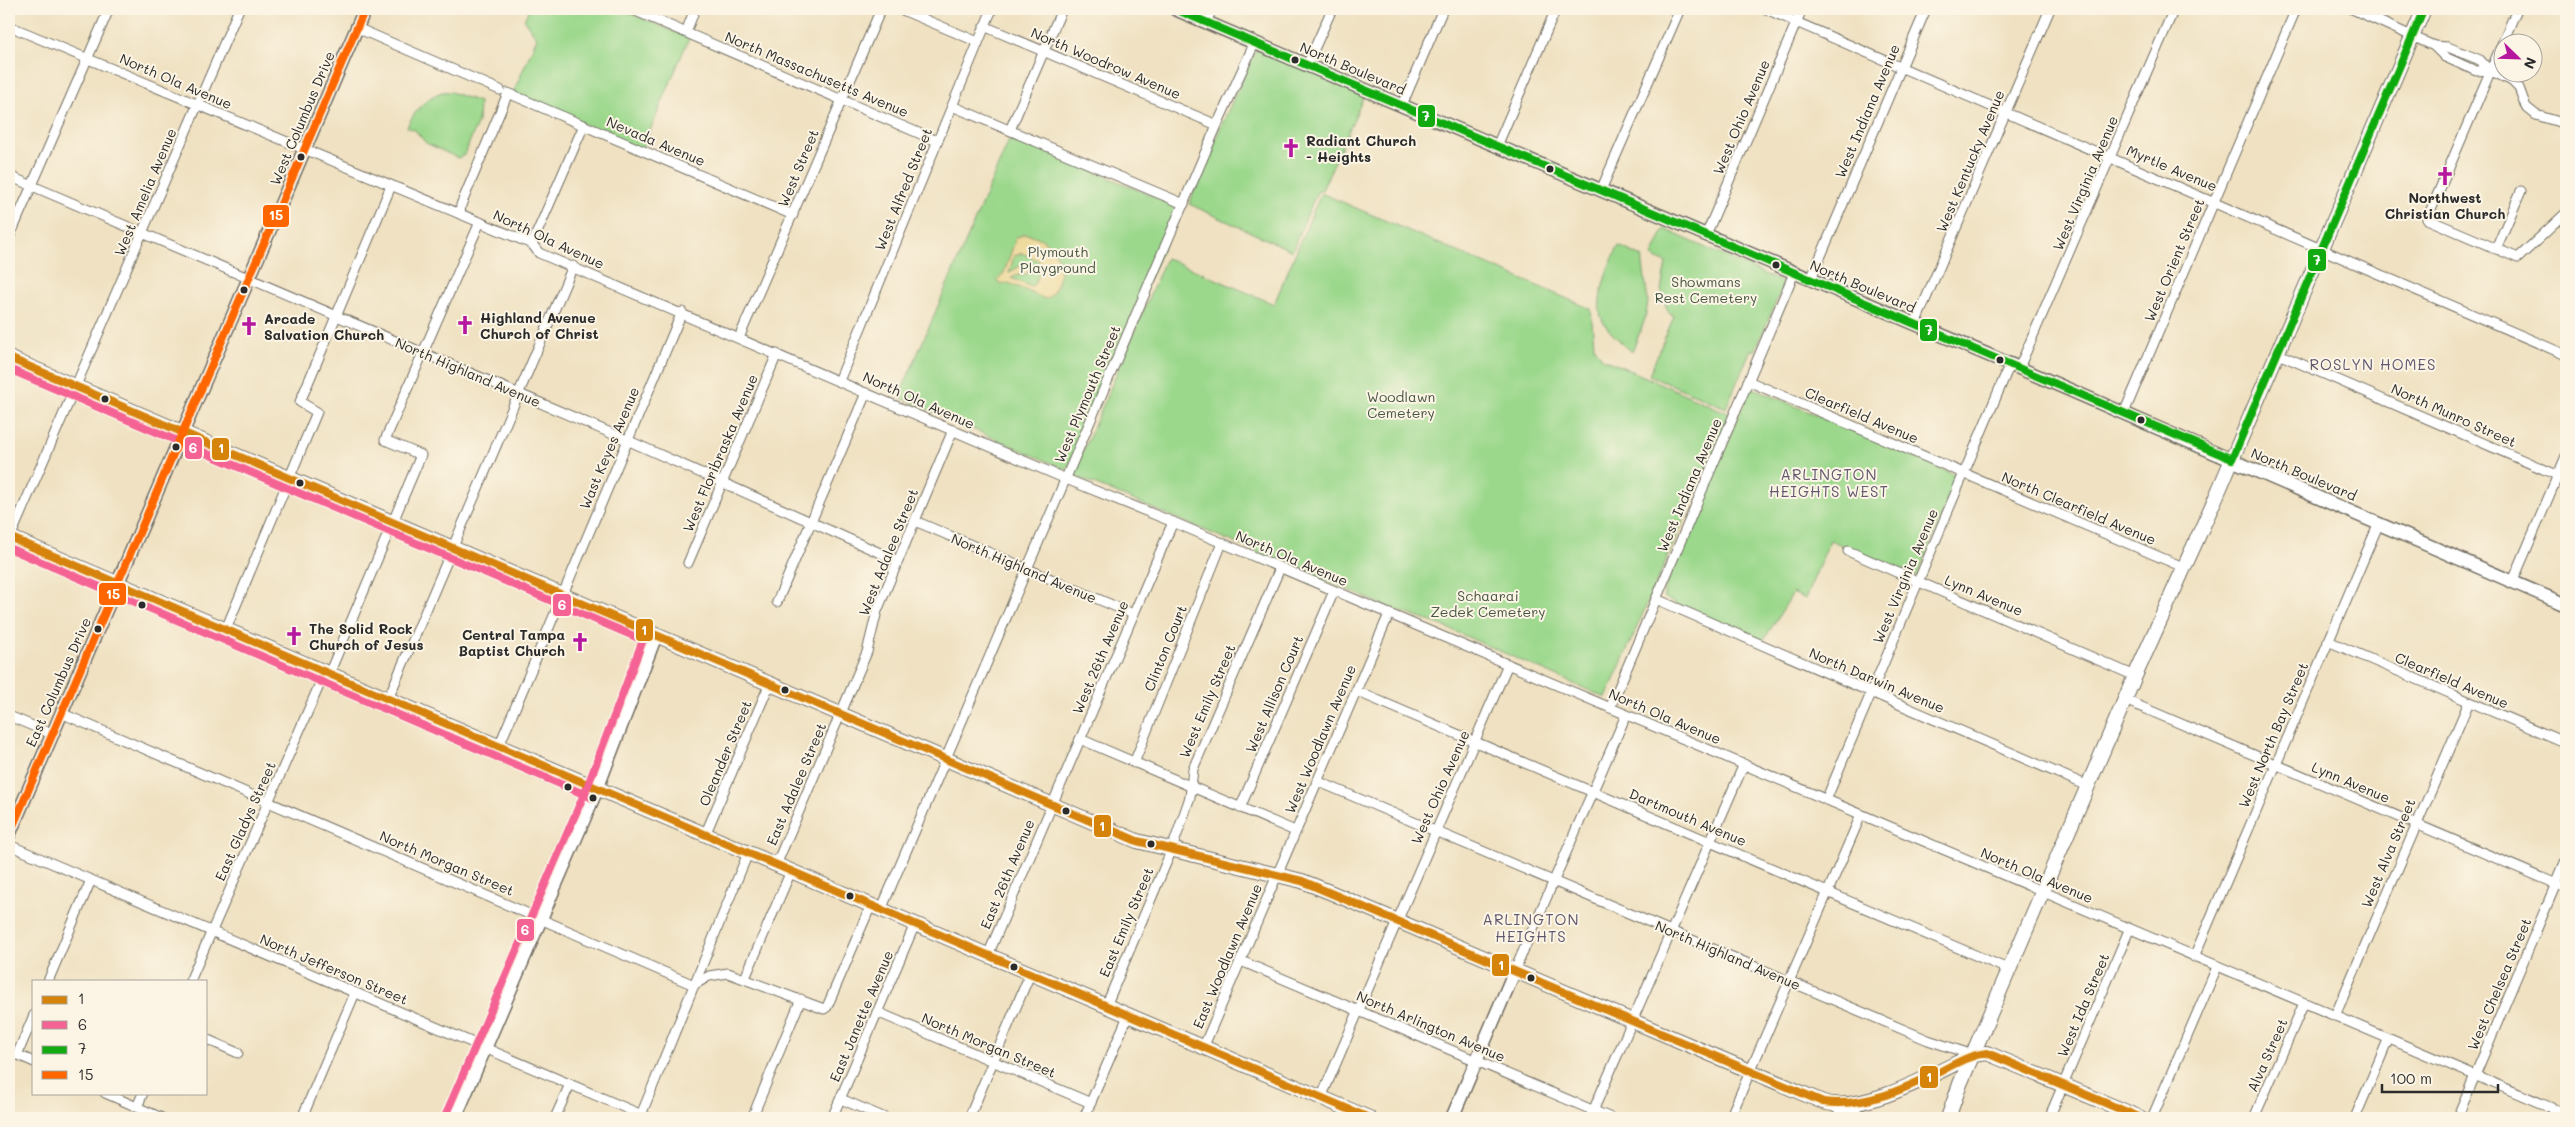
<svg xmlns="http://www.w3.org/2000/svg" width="2575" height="1127" font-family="Mali,sans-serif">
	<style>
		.green { fill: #9bd88c; stroke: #63825c }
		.sand { fill: #eeda9e; stroke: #8c8264; fill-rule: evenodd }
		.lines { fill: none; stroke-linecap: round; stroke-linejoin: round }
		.street-casing { stroke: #706b60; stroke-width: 11 }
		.secondary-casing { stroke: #706b60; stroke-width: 15 }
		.primary-casing { stroke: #706b60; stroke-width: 16 }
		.street { stroke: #fff; stroke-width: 9 }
		.secondary { stroke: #fff; stroke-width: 12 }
		.primary { stroke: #fff; stroke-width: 14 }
		.bus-1-casing { stroke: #fcf5e5; stroke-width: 11 }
		.bus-2-casing { stroke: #fcf5e5; stroke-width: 11 }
		.bus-3-casing { stroke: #fcf5e5; stroke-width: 11 }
		.bus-4-casing { stroke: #fcf5e5; stroke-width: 11 }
		.bus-1 { stroke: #d58309; stroke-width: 8 }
		.bus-2 { stroke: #f46394; stroke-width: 8 }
		.bus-3 { stroke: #1a1; stroke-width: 8 }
		.bus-4 { stroke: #f60; stroke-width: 8 }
		.bus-dot { fill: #2b2b2b; stroke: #fcf5e5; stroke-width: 2 }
		.labels { text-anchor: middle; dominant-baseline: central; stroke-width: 4; stroke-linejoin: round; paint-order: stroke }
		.street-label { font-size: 14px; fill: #2b2b2b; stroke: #fcf5e5 }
		.poi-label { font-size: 14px; font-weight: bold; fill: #2b2b2b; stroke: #fcf5e5; text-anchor: start }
		.park-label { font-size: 14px; fill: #475643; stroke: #fcf5e5 }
		.neighbourhood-label { font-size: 15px; letter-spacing: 1px; fill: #61596f; stroke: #fcf5e5 }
		.line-badge { stroke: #fcf5e5; stroke-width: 2 }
		.badge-label { font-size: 14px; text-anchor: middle; font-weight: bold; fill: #fff }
	</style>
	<rect width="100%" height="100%" fill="#fcf5e5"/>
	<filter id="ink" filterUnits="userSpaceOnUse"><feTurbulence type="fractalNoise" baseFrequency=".02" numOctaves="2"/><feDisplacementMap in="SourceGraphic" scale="10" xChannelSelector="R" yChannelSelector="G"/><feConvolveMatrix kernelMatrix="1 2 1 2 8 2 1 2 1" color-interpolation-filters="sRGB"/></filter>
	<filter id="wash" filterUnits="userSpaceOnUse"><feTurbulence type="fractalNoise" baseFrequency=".0096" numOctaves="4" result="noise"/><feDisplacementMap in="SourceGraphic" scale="20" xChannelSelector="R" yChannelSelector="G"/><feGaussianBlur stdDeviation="1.12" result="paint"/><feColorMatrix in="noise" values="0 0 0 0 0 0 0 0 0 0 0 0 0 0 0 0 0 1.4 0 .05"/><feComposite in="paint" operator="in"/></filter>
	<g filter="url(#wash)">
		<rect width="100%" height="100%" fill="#efe1c1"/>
		<!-- green -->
		<g class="green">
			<path d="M 529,9 L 620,9 L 689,38 L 642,150 L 513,93 L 537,38 L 524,20 Z"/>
			<path d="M 1257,48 L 1365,94 L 1322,190 L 1317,192 L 1292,251 L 1189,204 L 1221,126 Z"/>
			<path d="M 442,92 L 451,92 L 479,102 L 478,122 L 464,155 L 458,158 L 426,143 L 415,130 L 407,127 C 414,112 426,97 442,92 Z"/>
			<path d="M 1011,136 L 1171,204 L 1175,209 L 1176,217 L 1067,470 L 899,397 Z"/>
			<path d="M 1321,193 L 1591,309 L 1594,346 L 1602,358 L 1730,414 L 1606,698 L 1438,624 L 1398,611 L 1075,476 L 1074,473 L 1166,258 L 1274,304 Z"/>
			<path d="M 1664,229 L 1784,283 L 1755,351 L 1751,349 L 1726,408 L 1649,375 L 1674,316 L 1668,312 L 1661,290 L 1666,263 L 1652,256 Z"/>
			<path d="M 1619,246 L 1642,257 L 1648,302 L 1645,319 L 1632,352 C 1621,341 1603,329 1600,313 C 1597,294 1610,262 1619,246 Z"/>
			<path d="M 1751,387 L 1958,476 L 1917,577 L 1830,540 L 1805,599 L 1793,593 L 1763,641 L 1670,601 L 1664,597 L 1664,590 Z"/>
		</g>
		<!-- sand -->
		<path class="sand" d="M 1024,234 C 1057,236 1072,275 1048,298 L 1045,299 L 1009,283 L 1002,284 L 997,281 L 1004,273 L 1016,238 ZM 1022,253 L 1039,261 L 1042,267 L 1035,283 L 1031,287 L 1011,278 L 1018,275 L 1027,274 L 1029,270 L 1027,265 L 1023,264 L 1009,273 L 1014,256 Z"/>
	</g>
	<g filter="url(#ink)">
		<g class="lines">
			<!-- street casing -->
			<g class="street-casing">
				<g id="street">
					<path d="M 631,9 L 937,141"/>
					<path d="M 900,9 L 978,42"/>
					<path d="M 1766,9 L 2566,355"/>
					<path d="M 2352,9 L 2434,46 L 2445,57 L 2476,71 L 2489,70"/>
					<path d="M 2517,9 L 2427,219 L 2518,258 L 2566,213"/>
					<path d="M 1206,22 L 1212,9"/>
					<path d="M 9,26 L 532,244 L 539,253 L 1066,479 L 1173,522 L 2566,1114"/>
					<path d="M 984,26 L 1217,125"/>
					<path d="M 357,28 L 500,90"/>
					<path d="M 686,32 L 695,9"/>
					<path d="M 2434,46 L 2448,47 L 2480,60 L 2489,70 L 2512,81 L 2519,88 L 2526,107 L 2536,115 L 2566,124"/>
					<path d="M 1307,65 L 1332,9"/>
					<path d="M 1402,105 L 1443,9"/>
					<path d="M 952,106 L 1184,204"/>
					<path d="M 1010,130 L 1062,9"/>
					<path d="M 1497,146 L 1556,9"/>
					<path d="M 9,176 L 627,440 L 898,561"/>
					<path d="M 1601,190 L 1680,9"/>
					<path d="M 460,214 L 461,205 L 508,93 L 793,215"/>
					<path d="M 1706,235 L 1802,9"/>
					<path d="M 9,238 L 109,9"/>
					<path d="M 532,244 L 584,125"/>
					<path d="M 2496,249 L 2521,191"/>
					<path d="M 1811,279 L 1926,9"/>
					<path d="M 1915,324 L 2050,9"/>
					<path d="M 739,338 L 881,9"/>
					<path d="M 2276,353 L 2566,479"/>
					<path d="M 2019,368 L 2174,9"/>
					<path d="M 839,381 L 992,9"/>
					<path d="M 1748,381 L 2183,567"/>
					<path d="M 2124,413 L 2296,9"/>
					<path d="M 915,521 L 1133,614"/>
					<path d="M 9,540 L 239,9"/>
					<path d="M 1848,551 L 2135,676"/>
					<path d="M 688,563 L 777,354"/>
					<path d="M 2513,581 L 2566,456"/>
					<path d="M 1656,599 L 2088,786"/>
					<path d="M 777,602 L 866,393"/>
					<path d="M 226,629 L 317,412 L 300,402 L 391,186"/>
					<path d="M 2328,641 L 2566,743"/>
					<path d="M 329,674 L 421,455 L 385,440 L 480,222"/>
					<path d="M 1356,691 L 2010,970"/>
					<path d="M 388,699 L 573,266"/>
					<path d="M 2125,700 L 2566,888"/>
					<path d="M 1610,708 L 1794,273"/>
					<path d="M 61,713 L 694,985"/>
					<path d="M 9,716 L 52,734"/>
					<path d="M 1080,739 L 1295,831"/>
					<path d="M 499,746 L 682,312"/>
					<path d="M 1134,763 L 1222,543"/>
					<path d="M 1317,781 L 1928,1040 L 1973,1055"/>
					<path d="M 1826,800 L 2010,364"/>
					<path d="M 1240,808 L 1334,591"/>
					<path d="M 705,835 L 770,683"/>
					<path d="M 9,845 L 649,1118"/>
					<path d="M 776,865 L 867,652 L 877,611 L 953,430"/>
					<path d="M 881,910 L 1217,125 L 1255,42"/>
					<path d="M 988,955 L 1173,522"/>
					<path d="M 2194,957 L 2379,523"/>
					<path d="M 1241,961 L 1611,1118"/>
					<path d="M 1515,970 L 1626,715"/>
					<path d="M 745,978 L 791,871"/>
					<path d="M 48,981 L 91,880"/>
					<path d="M 190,981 L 325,672"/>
					<path d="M 694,985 L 709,976 L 728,973 L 824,1009 L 827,1007 L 871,905"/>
					<path d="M 1106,1006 L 1172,849 L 1190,797 L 1193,769 L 1280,568"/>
					<path d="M 877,1012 L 1091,1103"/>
					<path d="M 2335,1016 L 2469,702"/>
					<path d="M 206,1039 L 238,1053"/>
					<path d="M 1203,1048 L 1389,614"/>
					<path d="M 9,1051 L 34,1062"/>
					<path d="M 17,1055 L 34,1015"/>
					<path d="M 105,1093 L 162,1118"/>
					<path d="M 1321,1098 L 1508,664"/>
					<path d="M 841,1099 L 885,1118"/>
					<path d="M 137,1107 L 143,1093"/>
					<path d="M 641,1115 L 748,853"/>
					<path d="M 302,1118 L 355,993"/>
					<path d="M 555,1118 L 570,1084"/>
					<path d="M 752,1118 L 801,999"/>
					<path d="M 832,1118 L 915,924"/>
					<path d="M 969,1118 L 1030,974"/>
					<path d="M 1084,1118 L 1128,1016"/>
					<path d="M 1590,1118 L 1744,764"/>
					<path d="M 1730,1118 L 1861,815"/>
					<path d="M 2049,1118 L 2129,930"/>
					<path d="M 2152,1118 L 2217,967"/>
					<path d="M 2254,1118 L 2304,1003"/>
					<path d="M 2355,1118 L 2388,1040"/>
					<path d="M 2457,1118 L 2566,860"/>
				</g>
			</g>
			<!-- secondary casing -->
			<g class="secondary-casing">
				<g id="secondary">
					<path d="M 1175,9 L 2019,368 L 2566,605"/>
					<path d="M 9,835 L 365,9"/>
					<path d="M 455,1118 L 597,789 L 656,635"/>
					<path d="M 1452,1118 L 1515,970"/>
				</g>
			</g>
			<!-- primary casing -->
			<g class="primary-casing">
				<g id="primary">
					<path d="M 9,358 L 1137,841 L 1302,881 L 1332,893 L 1823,1102 C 1863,1115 1935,1073 1973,1055 L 1987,1053 L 2141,1118"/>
					<path d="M 9,537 L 1369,1118"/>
					<path d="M 1837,1106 L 1862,1118"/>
					<path d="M 1948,1118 L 1960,1084 L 2135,676 L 2216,497 L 2424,9"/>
				</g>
			</g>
			<!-- street -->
			<use href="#street" class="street"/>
			<!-- secondary -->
			<use href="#secondary" class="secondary"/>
			<!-- primary -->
			<use href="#primary" class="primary"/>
			<!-- bus-1 casing -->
			<g class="bus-1-casing">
				<g id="bus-1">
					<path d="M 9,358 L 1137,841 L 1302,881 L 1823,1102 C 1865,1108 1904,1089 1941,1071 C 1956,1063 1970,1055 1987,1053 L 2141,1118"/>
					<path d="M 9,537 L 1369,1118"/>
				</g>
			</g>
			<!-- bus-2 casing -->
			<g class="bus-2-casing">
				<g id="bus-2">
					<path d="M 9,369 L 643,640 L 588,785 L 446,1114"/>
					<path d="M 9,548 L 593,798"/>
				</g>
			</g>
			<!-- bus-3 casing -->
			<g class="bus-3-casing">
				<path id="bus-3" d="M 1175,9 L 2232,459 L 2424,9"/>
			</g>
			<!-- bus-4 casing -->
			<g class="bus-4-casing">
				<path id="bus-4" d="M 9,835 L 365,9"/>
			</g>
			<!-- bus-1 -->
			<use href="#bus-1" class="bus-1"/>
			<!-- bus-2 -->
			<use href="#bus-2" class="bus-2"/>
			<!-- bus-3 -->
			<use href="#bus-3" class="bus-3"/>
			<!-- bus-4 -->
			<use href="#bus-4" class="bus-4"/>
		</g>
	</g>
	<!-- icons -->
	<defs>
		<g id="church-bare" transform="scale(1.5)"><path d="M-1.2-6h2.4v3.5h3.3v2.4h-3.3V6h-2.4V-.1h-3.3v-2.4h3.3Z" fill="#b5179e" stroke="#fcf5e5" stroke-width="2.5" paint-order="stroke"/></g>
	</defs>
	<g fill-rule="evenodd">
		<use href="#church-bare" x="1291" y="148"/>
		<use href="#church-bare" x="2445" y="176"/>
		<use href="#church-bare" x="465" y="325"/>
		<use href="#church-bare" x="249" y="326"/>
		<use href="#church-bare" x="294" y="636"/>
		<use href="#church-bare" x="580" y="642"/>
	</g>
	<!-- markers -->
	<g class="bus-dot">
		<circle cx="1295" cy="60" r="4.5"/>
		<circle cx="301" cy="157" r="4.5"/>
		<circle cx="1550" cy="169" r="4.5"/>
		<circle cx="1776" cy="265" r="4.5"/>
		<circle cx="244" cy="290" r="4.5"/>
		<circle cx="2000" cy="360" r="4.5"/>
		<circle cx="105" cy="399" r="4.5"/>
		<circle cx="2141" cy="420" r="4.5"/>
		<circle cx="176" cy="447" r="4.5"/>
		<circle cx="300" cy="483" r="4.5"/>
		<circle cx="142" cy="605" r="4.5"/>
		<circle cx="98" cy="629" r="4.5"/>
		<circle cx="785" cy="690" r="4.5"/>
		<circle cx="568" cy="787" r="4.5"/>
		<circle cx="593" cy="798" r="4.5"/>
		<circle cx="1066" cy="811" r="4.5"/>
		<circle cx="1151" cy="844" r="4.5"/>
		<circle cx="850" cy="896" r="4.5"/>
		<circle cx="1014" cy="967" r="4.5"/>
		<circle cx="1531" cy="978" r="4.5"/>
	</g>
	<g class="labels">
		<!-- street labels -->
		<g class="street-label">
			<text transform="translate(1106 63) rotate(23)">North Woodrow Avenue</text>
			<text transform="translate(1353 68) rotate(23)">North Boulevard</text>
			<text transform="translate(817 74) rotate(23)">North Massachusetts Avenue</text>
			<text transform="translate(176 81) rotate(23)">North Ola Avenue</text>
			<text transform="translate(1867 111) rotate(-67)">West Indiana Avenue</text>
			<text transform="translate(1741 117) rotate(-67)">West Ohio Avenue</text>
			<text transform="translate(302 118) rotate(-67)">West Columbus Drive</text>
			<text transform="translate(656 141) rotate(23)">Nevada Avenue</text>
			<text transform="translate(1970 161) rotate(-67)">West Kentucky Avenue</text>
			<text transform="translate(798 168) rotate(-67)">West Street</text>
			<text transform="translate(2172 168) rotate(23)">Myrtle Avenue</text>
			<text transform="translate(2085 183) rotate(-67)">West Virginia Avenue</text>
			<text transform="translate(903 189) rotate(-68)">West Alfred Street</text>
			<text transform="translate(145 192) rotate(-67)">West Amelia Avenue</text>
			<text transform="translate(549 239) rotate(25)">North Ola Avenue</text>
			<text transform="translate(2174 260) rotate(-67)">West Orient Street</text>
			<text transform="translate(1863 286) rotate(23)">North Boulevard</text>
			<text transform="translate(468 372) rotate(23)">North Highland Avenue</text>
			<text transform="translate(1087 394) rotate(-67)">West Plymouth Street</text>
			<text transform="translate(919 400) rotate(24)">North Ola Avenue</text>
			<text transform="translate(1862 415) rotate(23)">Clearfield Avenue</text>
			<text transform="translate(2454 415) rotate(24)">North Munro Street</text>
			<text transform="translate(609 448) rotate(-67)">Wast Keyes Avenue</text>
			<text transform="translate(720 453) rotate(-67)">West Floribraska Avenue</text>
			<text transform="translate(2304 474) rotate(23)">North Boulevard</text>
			<text transform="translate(1689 485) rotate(-67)">West Indiana Avenue</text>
			<text transform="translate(2079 508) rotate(23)">North Clearfield Avenue</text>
			<text transform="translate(888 552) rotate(-68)">West Adalee Street</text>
			<text transform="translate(1292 558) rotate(23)">North Ola Avenue</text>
			<text transform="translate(1024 568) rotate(23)">North Highland Avenue</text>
			<text transform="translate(1905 576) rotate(-67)">West Virginia Avenue</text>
			<text transform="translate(1984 595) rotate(23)">Lynn Avenue</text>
			<text transform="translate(1165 648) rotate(-68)">Clinton Court</text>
			<text transform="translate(1100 657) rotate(-67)">West 26th Avenue</text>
			<text transform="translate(1877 680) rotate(23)">North Darwin Avenue</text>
			<text transform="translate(2452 680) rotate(23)">Clearfield Avenue</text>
			<text transform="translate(58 682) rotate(-66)">East Columbus Drive</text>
			<text transform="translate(1274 694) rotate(-67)">West Allison Court</text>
			<text transform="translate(1207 701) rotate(-67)">West Emily Street</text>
			<text transform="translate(1665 716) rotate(23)">North Ola Avenue</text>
			<text transform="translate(2273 735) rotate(-67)">West North Bay Street</text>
			<text transform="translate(1320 739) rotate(-67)">West Woodlawn Avenue</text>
			<text transform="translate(725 753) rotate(-67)">Oleander Street</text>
			<text transform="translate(2351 782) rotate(23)">Lynn Avenue</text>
			<text transform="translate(796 784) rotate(-67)">East Adalee Street</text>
			<text transform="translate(1440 787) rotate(-66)">West Ohio Avenue</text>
			<text transform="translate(1688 817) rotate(23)">Dartmouth Avenue</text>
			<text transform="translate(245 821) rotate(-66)">East Gladys Street</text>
			<text transform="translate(2388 853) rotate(-67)">West Alva Street</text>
			<text transform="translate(447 863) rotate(23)">North Morgan Street</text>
			<text transform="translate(1007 874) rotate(-67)">East 26th Avenue</text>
			<text transform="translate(2037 875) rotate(23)">North Ola Avenue</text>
			<text transform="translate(1126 922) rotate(-67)">East Emily Street</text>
			<text transform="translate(1728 955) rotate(23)">North Highland Avenue</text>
			<text transform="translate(1227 956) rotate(-67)">East Woodlawn Avenue</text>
			<text transform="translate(334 969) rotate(23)">North Jefferson Street</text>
			<text transform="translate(2499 984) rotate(-67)">West Chelsea Street</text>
			<text transform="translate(2083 1005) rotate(-67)">West Ida Street</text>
			<text transform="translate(861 1016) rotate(-67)">East Janette Avenue</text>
			<text transform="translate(1431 1026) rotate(23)">North Arlington Avenue</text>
			<text transform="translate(989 1045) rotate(23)">North Morgan Street</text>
			<text transform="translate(2267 1055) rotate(-66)">Alva Street</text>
		</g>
		<!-- poi labels -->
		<g class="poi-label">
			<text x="1306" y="140">Radiant Church<tspan x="1306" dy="16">- Heights</tspan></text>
			<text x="2445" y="197" text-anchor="middle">Northwest<tspan x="2445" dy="16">Christian Church</tspan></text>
			<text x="480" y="317">Highland Avenue<tspan x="480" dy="16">Church of Christ</tspan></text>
			<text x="264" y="318">Arcade<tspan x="264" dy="16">Salvation Church</tspan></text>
			<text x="309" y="628">The Solid Rock<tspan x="309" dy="16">Church of Jesus</tspan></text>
			<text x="565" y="634" text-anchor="end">Central Tampa<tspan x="565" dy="16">Baptist Church</tspan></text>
		</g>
		<!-- park labels -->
		<g class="park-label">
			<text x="1058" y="251">Plymouth<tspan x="1058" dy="16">Playground</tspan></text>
			<text x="1706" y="281">Showmans<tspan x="1706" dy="16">Rest Cemetery</tspan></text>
			<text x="1401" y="396">Woodlawn<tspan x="1401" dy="16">Cemetery</tspan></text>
			<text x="1488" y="595">Schaarai<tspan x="1488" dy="16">Zedek Cemetery</tspan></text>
		</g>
		<!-- neighbourhood labels -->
		<g class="neighbourhood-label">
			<text x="2373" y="364">ROSLYN HOMES</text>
			<text x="1829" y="474">ARLINGTON<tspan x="1829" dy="17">HEIGHTS WEST</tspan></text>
			<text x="1531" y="919">ARLINGTON<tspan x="1531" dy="17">HEIGHTS</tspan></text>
		</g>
	</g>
	<g class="line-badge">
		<rect x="1417" y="104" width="19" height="24" rx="5" fill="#1a1"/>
		<rect x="262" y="204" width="28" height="24" rx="5" fill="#f60"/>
		<rect x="2307" y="248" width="20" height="24" rx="5" fill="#1a1"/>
		<rect x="1919" y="318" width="19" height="24" rx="5" fill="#1a1"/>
		<rect x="184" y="436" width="19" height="24" rx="5" fill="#f46394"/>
		<rect x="211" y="437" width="19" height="24" rx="5" fill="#d58309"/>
		<rect x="98" y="582" width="29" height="24" rx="5" fill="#f60"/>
		<rect x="552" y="593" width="20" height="24" rx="5" fill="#f46394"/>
		<rect x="635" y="618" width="19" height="24" rx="5" fill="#d58309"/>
		<rect x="1093" y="814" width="19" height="24" rx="5" fill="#d58309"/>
		<rect x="516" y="918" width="19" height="24" rx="5" fill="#f46394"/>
		<rect x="1491" y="953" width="19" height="24" rx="5" fill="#d58309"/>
		<rect x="1919" y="1065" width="20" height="24" rx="5" fill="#d58309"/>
	</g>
	<g class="badge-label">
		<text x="1426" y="121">7</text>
		<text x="276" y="220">15</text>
		<text x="2317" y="265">7</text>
		<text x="1929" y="335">7</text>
		<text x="193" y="453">6</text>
		<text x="221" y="453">1</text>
		<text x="113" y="599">15</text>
		<text x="562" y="610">6</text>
		<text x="644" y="635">1</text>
		<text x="1102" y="831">1</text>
		<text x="525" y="935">6</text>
		<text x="1501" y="970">1</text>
		<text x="1929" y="1082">1</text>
	</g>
	<!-- margin -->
	<rect width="2575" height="1127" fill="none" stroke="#fcf5e5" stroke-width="30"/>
	<!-- legend -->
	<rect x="32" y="980" width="175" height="115" fill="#fcf5e5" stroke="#a8a49b"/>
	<rect x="42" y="996" width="25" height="8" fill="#d58309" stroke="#a8a49b"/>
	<text x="78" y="1004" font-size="15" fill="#2b2b2b">1</text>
	<rect x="42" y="1021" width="25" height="8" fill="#f46394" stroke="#a8a49b"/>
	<text x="78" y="1030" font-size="15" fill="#2b2b2b">6</text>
	<rect x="42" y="1046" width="25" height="8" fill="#11aa11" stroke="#a8a49b"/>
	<text x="78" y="1054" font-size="15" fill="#2b2b2b">7</text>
	<rect x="42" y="1071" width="25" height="8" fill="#ff6600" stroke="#a8a49b"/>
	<text x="78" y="1080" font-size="15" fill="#2b2b2b">15</text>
	<!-- north arrow -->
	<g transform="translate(2518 58) rotate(113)"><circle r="24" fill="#fcf5e5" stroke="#a8a49b"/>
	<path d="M0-4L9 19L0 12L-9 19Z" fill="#b5179e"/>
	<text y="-8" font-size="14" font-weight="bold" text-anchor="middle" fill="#2b2b2b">N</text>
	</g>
	<!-- scale -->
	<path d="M2382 1084v8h116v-8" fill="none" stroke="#2b2b2b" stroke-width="2.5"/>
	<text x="2390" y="1084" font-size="15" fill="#2b2b2b" stroke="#fcf5e5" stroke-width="4" paint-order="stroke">100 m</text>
</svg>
